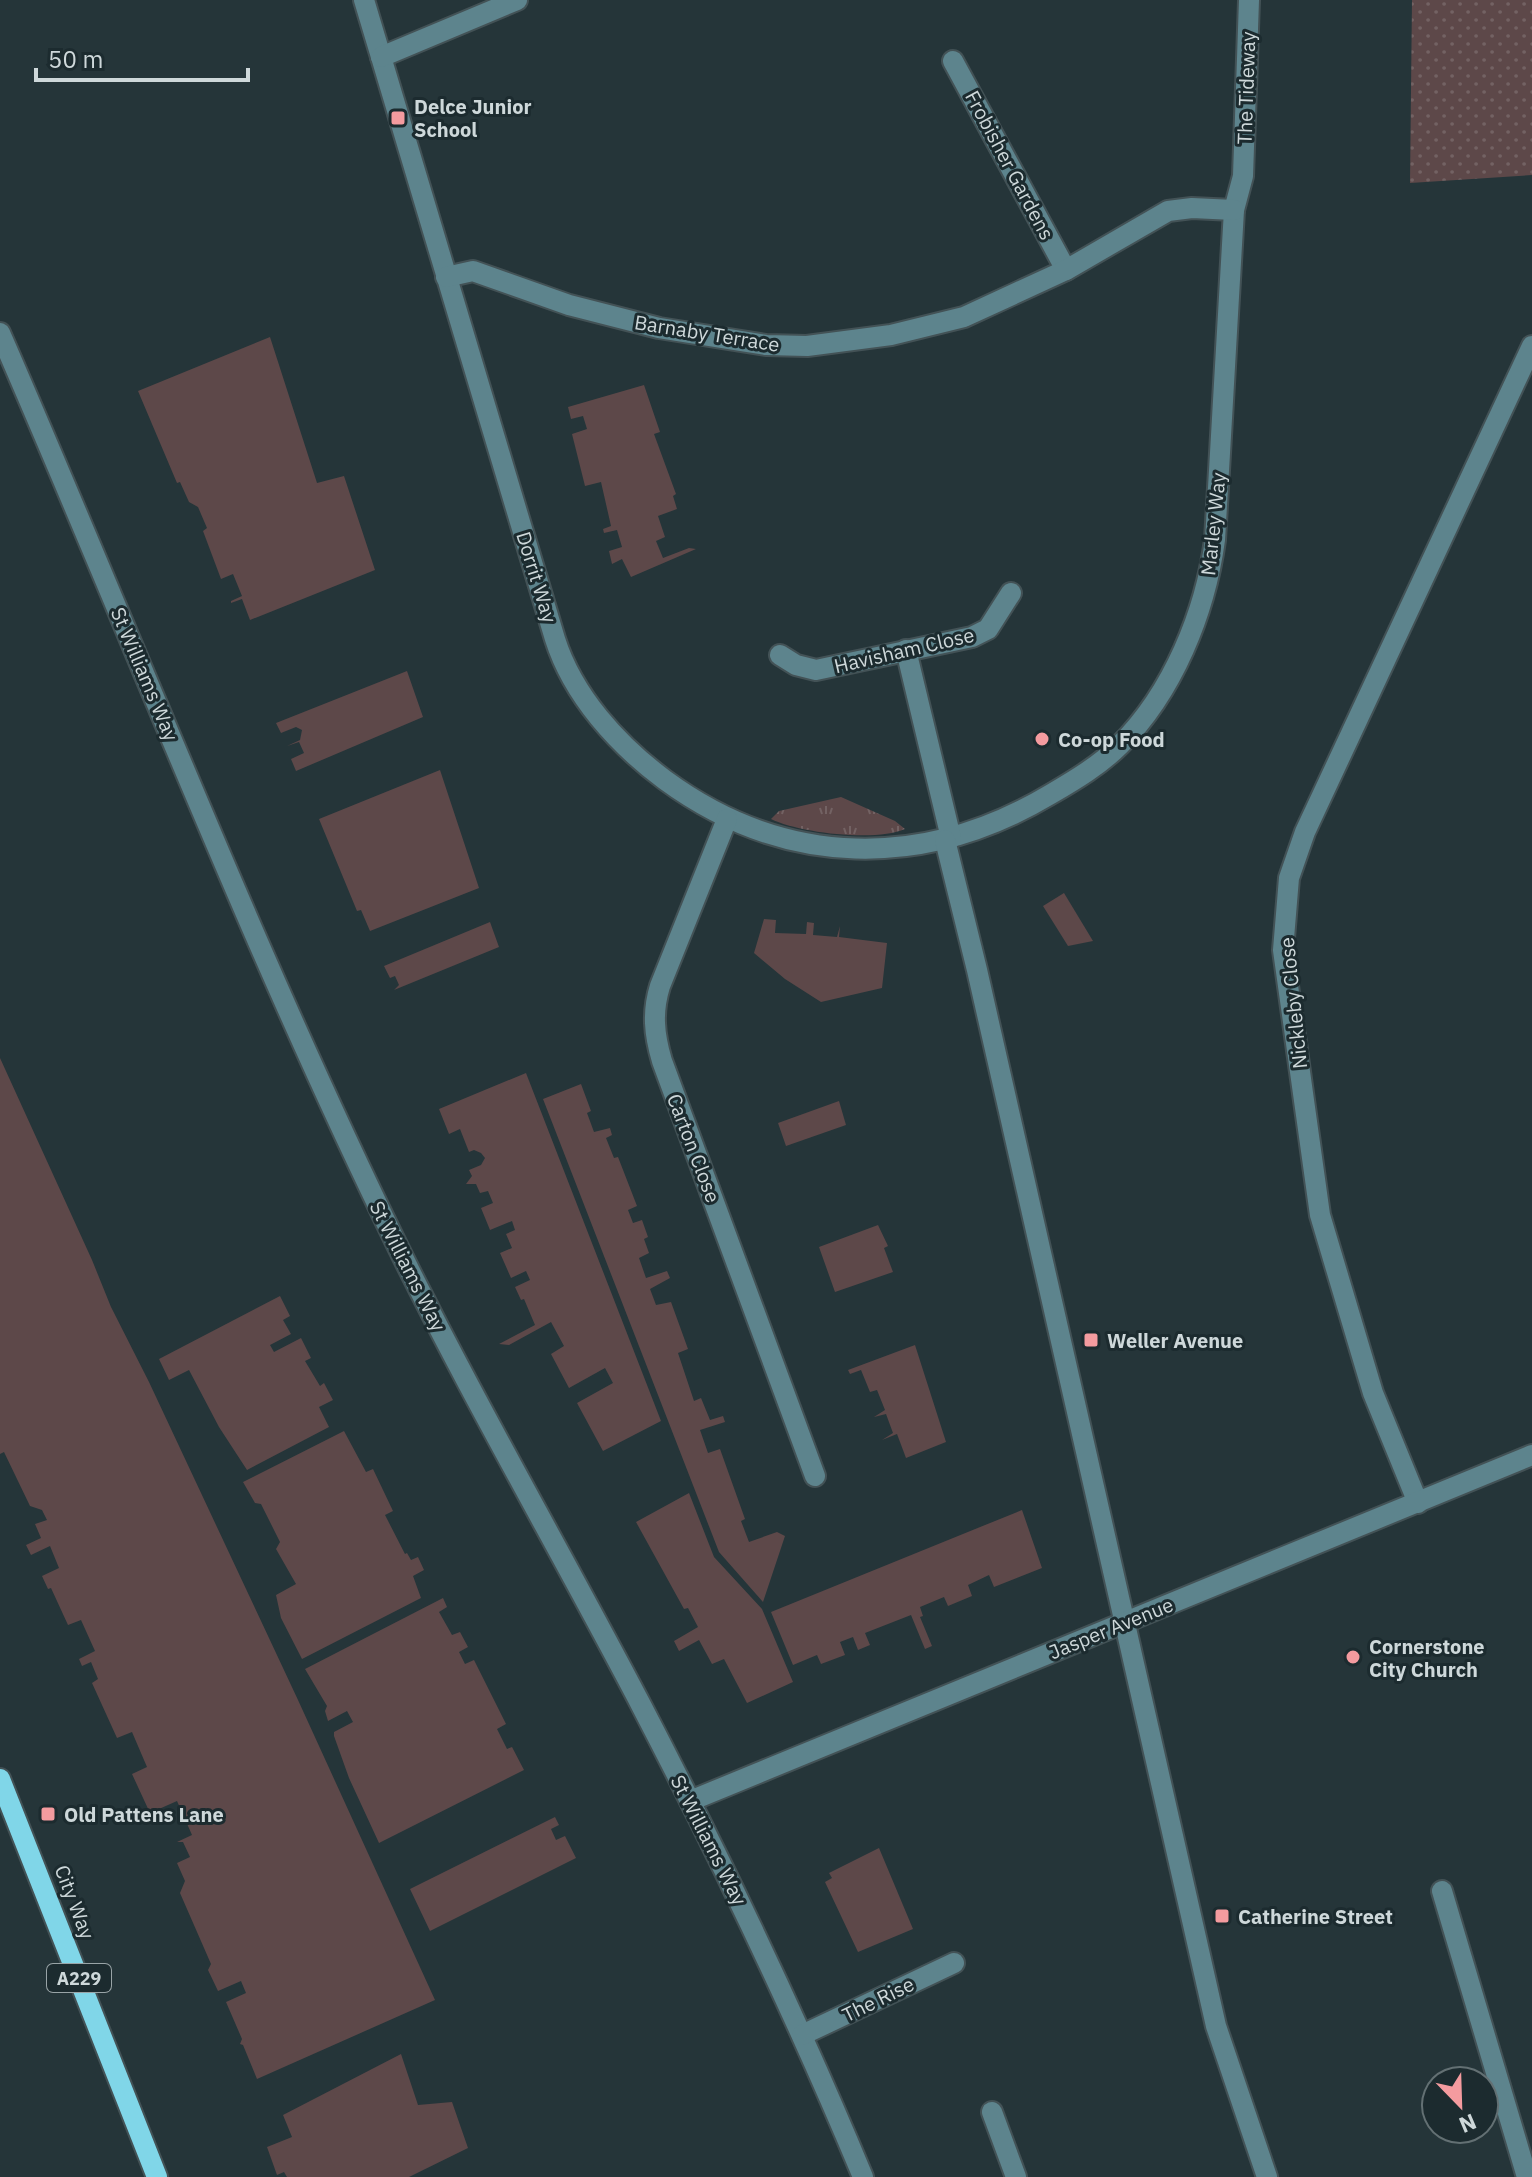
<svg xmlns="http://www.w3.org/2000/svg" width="1532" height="2177" font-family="'IBM Plex Sans',sans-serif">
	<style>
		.grass { fill: url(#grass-tufts) }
		.park { fill: url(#park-dots) }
		.garden { fill: #5d4849 }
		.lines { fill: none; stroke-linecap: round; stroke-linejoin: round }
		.minor-casing { stroke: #435256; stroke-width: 24 }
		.major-casing { stroke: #435256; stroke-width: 24 }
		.minor { stroke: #5d848d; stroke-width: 20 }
		.major { stroke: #80d6e8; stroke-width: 20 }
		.poi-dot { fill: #f49b9f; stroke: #1c2b2f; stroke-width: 3 }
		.labels { text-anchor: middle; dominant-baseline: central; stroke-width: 6; stroke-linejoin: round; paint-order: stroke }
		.shield { fill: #1c2b2f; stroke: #99a4a7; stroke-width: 2 }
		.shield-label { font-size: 18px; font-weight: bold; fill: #ced8da }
		.street-label { font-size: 20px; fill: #ced8da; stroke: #1c2b2f }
		.poi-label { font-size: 20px; font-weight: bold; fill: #ced8da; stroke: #1c2b2f; text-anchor: start }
	</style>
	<defs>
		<pattern id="grass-tufts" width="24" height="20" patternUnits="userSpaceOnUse" patternTransform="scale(2)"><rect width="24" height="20" fill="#5d4849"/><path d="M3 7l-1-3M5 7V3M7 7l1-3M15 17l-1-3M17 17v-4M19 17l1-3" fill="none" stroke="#736263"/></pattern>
		<pattern id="park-dots" width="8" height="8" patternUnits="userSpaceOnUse" patternTransform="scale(2)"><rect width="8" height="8" fill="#5d4849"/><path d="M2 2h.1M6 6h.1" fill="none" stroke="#736263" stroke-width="1.8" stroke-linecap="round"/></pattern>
	</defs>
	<rect width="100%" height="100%" fill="#253539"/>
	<!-- grass -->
	<path class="grass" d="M 841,797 L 895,821 L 905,829 C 876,842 799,833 771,819 L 779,811 Z"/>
	<!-- park -->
	<path class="park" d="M 1412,0 L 1532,0 L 1532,175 L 1410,183 Z"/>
	<!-- garden -->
	<g class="garden">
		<path d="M 270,337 L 317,483 L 344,476 L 375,570 L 250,620 L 242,599 L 231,603 L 231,601 L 242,596 L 233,574 L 221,579 L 203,531 L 207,528 L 198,507 L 189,502 L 180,482 L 177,483 L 138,391 Z"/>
		<path d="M 644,385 L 660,432 L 654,434 L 676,494 L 673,496 L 677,509 L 658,516 L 665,537 L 656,541 L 663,558 L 689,548 L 696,549 L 631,577 L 622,559 L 612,564 L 609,551 L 622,547 L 617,530 L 604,533 L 603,529 L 611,526 L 601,482 L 585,486 L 572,434 L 587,429 L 583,416 L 571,419 L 568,407 Z"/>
		<path d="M 407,671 L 423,717 L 296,771 L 291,759 L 304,753 L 299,742 L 287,746 L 300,740 L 302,730 L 296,727 L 281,733 L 276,723 Z"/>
		<path d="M 440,770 L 479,888 L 370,931 L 361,910 L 357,911 L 319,819 Z"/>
		<path d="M 1064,893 L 1093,941 L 1068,946 L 1043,906 Z"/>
		<path d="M 764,919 L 776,920 L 775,933 L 806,934 L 807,922 L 814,923 L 813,935 L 837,937 L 840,926 L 839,937 L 887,943 L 882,988 L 821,1002 L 785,979 L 754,953 Z"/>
		<path d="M 490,922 L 499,947 L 394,990 L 399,985 L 395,976 L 390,978 L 384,966 Z"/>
		<path d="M 0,1058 L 92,1260 L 111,1307 L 149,1382 L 298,1700 L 435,2000 L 257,2079 L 243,2045 L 240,2044 L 242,2039 L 226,2002 L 246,1993 L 241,1981 L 218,1991 L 208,1970 L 211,1964 L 180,1893 L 185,1881 L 177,1863 L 190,1857 L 183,1842 L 177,1842 L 192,1835 L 177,1801 L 150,1813 L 132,1774 L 147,1767 L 132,1732 L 117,1738 L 92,1683 L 98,1679 L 91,1662 L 82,1666 L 79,1659 L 95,1651 L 81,1620 L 68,1625 L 51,1588 L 48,1589 L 42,1576 L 59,1568 L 50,1546 L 31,1555 L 26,1545 L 41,1538 L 35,1524 L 47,1520 L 42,1510 L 30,1506 L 4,1452 L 0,1454 Z"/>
		<path d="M 526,1073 L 661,1421 L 603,1451 L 577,1403 L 613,1383 L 605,1368 L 569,1388 L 551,1354 L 564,1346 L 551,1322 L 509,1345 L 499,1344 L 535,1325 L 524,1299 L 521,1300 L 515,1287 L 530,1280 L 526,1271 L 511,1278 L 500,1253 L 512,1248 L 506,1234 L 515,1230 L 512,1221 L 490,1230 L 481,1208 L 493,1203 L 488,1191 L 480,1193 L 476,1184 L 466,1184 L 472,1176 L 469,1170 L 481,1165 L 485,1158 L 481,1153 L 474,1150 L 469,1152 L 460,1129 L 449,1134 L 439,1109 Z"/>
		<path d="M 581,1084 L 591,1111 L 587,1113 L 594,1132 L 610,1128 L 612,1135 L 606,1138 L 614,1158 L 618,1157 L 637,1206 L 628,1210 L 633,1223 L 642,1220 L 648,1237 L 644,1239 L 649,1253 L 639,1258 L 646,1278 L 667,1271 L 670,1278 L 650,1289 L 656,1305 L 671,1302 L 688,1349 L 678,1353 L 694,1401 L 701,1398 L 710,1420 L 723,1416 L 725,1422 L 700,1430 L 708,1453 L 720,1449 L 745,1519 L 741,1521 L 749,1542 L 777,1532 L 785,1536 L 763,1602 L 719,1552 L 543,1099 Z"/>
		<path d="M 839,1101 L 846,1125 L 786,1146 L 778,1123 Z"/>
		<path d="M 878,1225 L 888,1246 L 884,1248 L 893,1272 L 835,1292 L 819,1247 Z"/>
		<path d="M 280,1296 L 290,1316 L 283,1320 L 291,1334 L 270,1345 L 274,1352 L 301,1338 L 311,1358 L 305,1361 L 320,1386 L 324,1383 L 333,1400 L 319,1407 L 329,1427 L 247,1470 L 219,1427 L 189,1370 L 169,1380 L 159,1359 Z"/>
		<path d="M 915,1345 L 946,1442 L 906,1458 L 897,1434 L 882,1440 L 893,1433 L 886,1414 L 874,1417 L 885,1410 L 877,1390 L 870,1392 L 861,1370 L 850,1374 L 848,1370 Z"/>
		<path d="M 344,1431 L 366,1472 L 373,1469 L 393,1511 L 385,1515 L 405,1554 L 407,1553 L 411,1560 L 418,1557 L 424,1570 L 413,1576 L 421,1598 L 302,1659 L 281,1618 L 276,1595 L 296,1584 L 276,1549 L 280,1542 L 261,1504 L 255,1503 L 243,1482 Z"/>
		<path d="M 689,1493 L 714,1557 L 762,1609 L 793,1682 L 747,1703 L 724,1659 L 712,1664 L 699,1640 L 679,1651 L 674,1641 L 698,1627 L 688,1608 L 684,1609 L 636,1522 Z"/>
		<path d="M 1022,1510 L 1042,1568 L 994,1587 L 989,1575 L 968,1585 L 972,1596 L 948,1606 L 944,1597 L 920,1607 L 923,1616 L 920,1617 L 932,1646 L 925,1649 L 911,1615 L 865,1633 L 870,1645 L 858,1650 L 853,1637 L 840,1642 L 845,1655 L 821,1664 L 817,1655 L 793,1665 L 771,1612 Z"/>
		<path d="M 443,1598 L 447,1607 L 439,1612 L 452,1635 L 460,1632 L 468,1647 L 459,1652 L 465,1664 L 474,1660 L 506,1724 L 497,1729 L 507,1749 L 512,1747 L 524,1770 L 379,1843 L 349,1778 L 334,1736 L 334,1732 L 353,1722 L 347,1711 L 328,1721 L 325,1711 L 327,1706 L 305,1669 Z"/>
		<path d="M 555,1817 L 559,1825 L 551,1829 L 556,1840 L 565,1836 L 576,1858 L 430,1931 L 410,1889 Z"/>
		<path d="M 879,1848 L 913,1929 L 858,1952 L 825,1882 L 832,1878 L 829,1873 Z"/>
		<path d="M 401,2054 L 418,2105 L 452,2102 L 468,2148 L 409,2177 L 287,2177 L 284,2172 L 277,2175 L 267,2147 L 292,2137 L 283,2115 Z"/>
	</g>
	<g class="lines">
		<!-- minor casing -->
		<g class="minor-casing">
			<g id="minor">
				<path d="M 364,0 L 555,639 C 573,696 618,745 665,780 C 785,868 924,870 1051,794 C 1075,780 1100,765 1120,745 C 1173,692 1205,613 1215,540 L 1234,210 L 1243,176 L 1249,0"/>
				<path d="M 381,57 L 517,0"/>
				<path d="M 953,61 L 1066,270"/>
				<path d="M 446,277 L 473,271 L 569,305 L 659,328 L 766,345 L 807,346 L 891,335 L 964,317 L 1066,270 L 1168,211 L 1192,208 L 1234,210"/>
				<path d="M 0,333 C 132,636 251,946 396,1243 C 473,1400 560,1550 641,1705 C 721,1859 796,2016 863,2177"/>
				<path d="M 906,650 L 951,838"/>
				<path d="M 780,655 L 796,665 L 816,670 L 972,637 L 988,629 L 1011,593"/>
				<path d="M 727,819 L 660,986 C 652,1012 654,1034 662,1061 L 815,1476"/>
				<path d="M 945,840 L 977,970 L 1216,2026 L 1267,2177"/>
				<path d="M 1418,1503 L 1373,1393 L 1320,1215 L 1283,950 L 1289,878 L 1305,832 L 1532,346"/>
				<path d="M 690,1801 L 1532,1455"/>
				<path d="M 1442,1891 L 1527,2177"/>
				<path d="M 802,2035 L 954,1963"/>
				<path d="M 992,2112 L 1016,2177"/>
			</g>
		</g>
		<!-- major casing -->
		<g class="major-casing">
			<path id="major" d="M 0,1779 L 157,2177"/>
		</g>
		<!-- minor -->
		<use href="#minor" class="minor"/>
		<!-- major -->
		<use href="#major" class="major"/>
	</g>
	<!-- markers -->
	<g class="poi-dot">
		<rect x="390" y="110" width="16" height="16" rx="4"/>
		<circle cx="1042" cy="739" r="8"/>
		<rect x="1083" y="1332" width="16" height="16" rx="4"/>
		<circle cx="1353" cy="1657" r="8"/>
		<rect x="40" y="1806" width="16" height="16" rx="4"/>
		<rect x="1214" y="1908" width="16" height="16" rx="4"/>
	</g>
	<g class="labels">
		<!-- shield labels -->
		<rect class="shield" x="47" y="1964" width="64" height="28" rx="6"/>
		<g class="shield-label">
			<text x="79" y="1978">A229</text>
		</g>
		<!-- street labels -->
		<g class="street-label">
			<text transform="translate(1246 88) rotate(-88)">The Tideway</text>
			<text transform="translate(1010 165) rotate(62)">Frobisher Gardens</text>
			<text transform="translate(707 333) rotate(9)">Barnaby Terrace</text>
			<text transform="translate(1213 524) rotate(-84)">Marley Way</text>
			<text transform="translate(537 577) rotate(73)">Dorrit Way</text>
			<text transform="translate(904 650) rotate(-13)">Havisham Close</text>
			<text transform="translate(145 674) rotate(67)">St Williams Way</text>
			<text transform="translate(1293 1003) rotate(-96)">Nickleby Close</text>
			<text transform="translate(694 1148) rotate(69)">Carton Close</text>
			<text transform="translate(408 1266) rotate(63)">St Williams Way</text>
			<text transform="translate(1111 1628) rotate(-22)">Jasper Avenue</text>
			<text transform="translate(709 1840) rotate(63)">St Williams Way</text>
			<text transform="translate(75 1902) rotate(69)">City Way</text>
			<text transform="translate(878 1999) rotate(-26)">The Rise</text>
		</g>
		<!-- poi labels -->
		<g class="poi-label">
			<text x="414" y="106">Delce Junior<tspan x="414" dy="23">School</tspan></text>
			<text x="1058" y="739">Co-op Food</text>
			<text x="1107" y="1340">Weller Avenue</text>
			<text x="1369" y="1646">Cornerstone<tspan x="1369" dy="23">City Church</tspan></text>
			<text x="64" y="1814">Old Pattens Lane</text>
			<text x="1238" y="1916">Catherine Street</text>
		</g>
	</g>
	<!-- north arrow -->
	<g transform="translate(1460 2105) rotate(157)"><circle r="38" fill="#1c2b2f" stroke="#637073" stroke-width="2"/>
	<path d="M0-6L14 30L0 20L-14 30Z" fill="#f49b9f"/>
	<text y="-12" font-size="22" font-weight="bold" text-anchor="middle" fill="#ced8da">N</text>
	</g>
	<!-- scale -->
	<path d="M36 68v12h212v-12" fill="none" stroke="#ced8da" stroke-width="4"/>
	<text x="48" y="68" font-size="24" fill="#ced8da" stroke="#1c2b2f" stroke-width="6" paint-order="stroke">50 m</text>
</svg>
